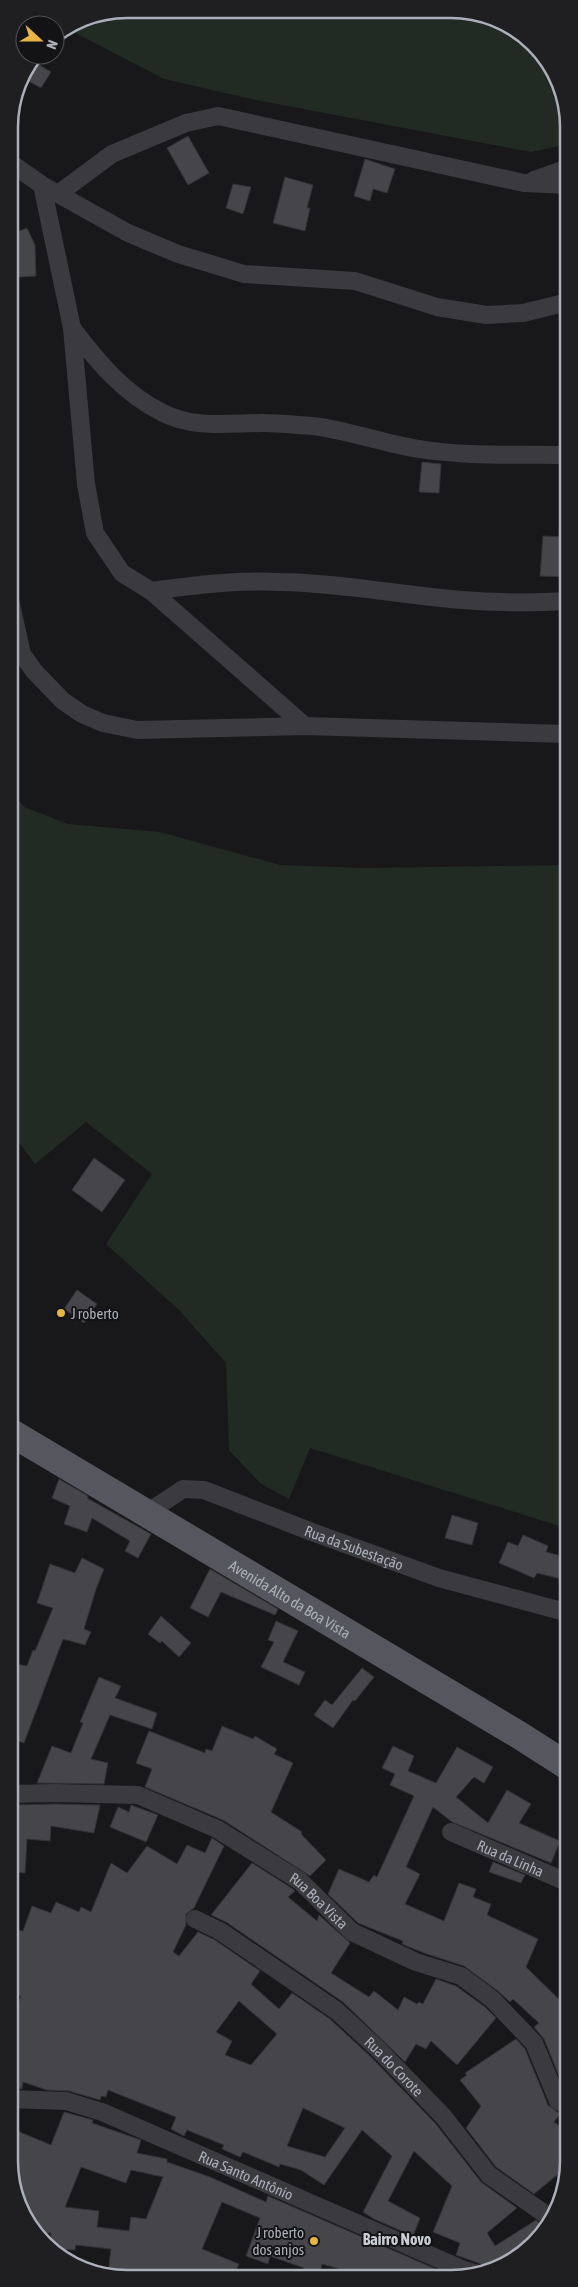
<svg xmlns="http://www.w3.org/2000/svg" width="578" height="2287" font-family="'Asap Condensed',sans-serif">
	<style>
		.green { fill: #222a24 }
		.building { fill: #45454a; stroke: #333236; fill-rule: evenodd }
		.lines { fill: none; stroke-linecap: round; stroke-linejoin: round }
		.minor { stroke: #3a3a3f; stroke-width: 18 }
		.primary { stroke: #56575e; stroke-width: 28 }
		.poi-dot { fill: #e7b544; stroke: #131315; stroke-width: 2 }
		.labels { text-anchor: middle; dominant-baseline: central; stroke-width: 4; stroke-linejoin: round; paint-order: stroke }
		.poi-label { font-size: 15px; fill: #abafb9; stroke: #131315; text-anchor: start }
		.street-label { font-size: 15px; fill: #abafb9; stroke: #131315 }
		.neighbourhood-label { font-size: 16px; font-weight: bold; fill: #ccced5; stroke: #131315 }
		.rim { fill: none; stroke: #abafb9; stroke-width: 2.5 }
	</style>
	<rect width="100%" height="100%" fill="#18181a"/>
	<!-- green -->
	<g class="green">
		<path d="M 126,9 L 475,11 L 535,43 L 568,110 L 568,144 L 531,152 L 256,100 L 164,79 L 66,28 L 81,18 Z"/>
		<path d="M 9,789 L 24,807 L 68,824 L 160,832 L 280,865 L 364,868 L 569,865 L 569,1529 L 310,1448 L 289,1499 L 260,1483 L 229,1450 L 226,1363 L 179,1310 L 106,1244 L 152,1174 L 86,1122 L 35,1164 L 9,1129 Z"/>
	</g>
	<!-- building -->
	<g class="building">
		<path d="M 36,63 L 51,72 L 41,88 L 25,79 Z"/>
		<path d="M 188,136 L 209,173 L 188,185 L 167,148 Z"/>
		<path d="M 365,159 L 395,169 L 387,193 L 373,189 L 370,201 L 354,196 Z"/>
		<path d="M 285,177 L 313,185 L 307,208 L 310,208 L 305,231 L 273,223 Z"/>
		<path d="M 233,184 L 251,187 L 243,214 L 226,208 Z"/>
		<path d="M 27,228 L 35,245 L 36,276 L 19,277 L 9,252 L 9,235 Z"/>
		<path d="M 422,462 L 441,464 L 439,493 L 419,492 Z"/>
		<path d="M 543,536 L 568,537 L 568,577 L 540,576 Z"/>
		<path d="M 94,1158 L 125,1180 L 102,1212 L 72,1190 Z"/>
		<path d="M 77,1290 L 97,1304 L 84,1323 L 64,1309 Z"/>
		<path d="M 59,1479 L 88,1496 L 87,1498 L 151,1534 L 138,1558 L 125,1551 L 130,1541 L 92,1518 L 87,1532 L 64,1524 L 70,1506 L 52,1498 Z"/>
		<path d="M 452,1515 L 478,1523 L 472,1545 L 445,1538 Z"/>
		<path d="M 523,1535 L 548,1546 L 546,1552 L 569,1558 L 565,1580 L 537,1573 L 534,1578 L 499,1563 L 508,1542 L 518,1546 Z"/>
		<path d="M 82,1558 L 104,1569 L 96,1589 L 84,1629 L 91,1632 L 85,1645 L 63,1639 L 24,1743 L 10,1738 L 10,1663 L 27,1666 L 33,1650 L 35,1651 L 53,1608 L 37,1603 L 50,1564 L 75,1573 Z"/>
		<path d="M 210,1569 L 278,1609 L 275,1615 L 221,1592 L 208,1617 L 190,1608 Z"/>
		<path d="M 161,1616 L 191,1643 L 179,1657 L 162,1641 L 160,1643 L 148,1634 Z"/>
		<path d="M 276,1621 L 298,1631 L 283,1662 L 305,1672 L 299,1685 L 261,1667 L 274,1642 L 268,1640 Z"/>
		<path d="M 362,1668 L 374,1677 L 355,1701 L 353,1700 L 333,1728 L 314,1715 L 325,1700 L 332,1705 Z"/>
		<path d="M 99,1677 L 121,1686 L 115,1698 L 157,1713 L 152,1729 L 110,1715 L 91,1759 L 108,1763 L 104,1784 L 37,1783 L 52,1746 L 71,1753 L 83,1723 L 80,1722 Z"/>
		<path d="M 222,1726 L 253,1739 L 255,1736 L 277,1749 L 274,1754 L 293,1763 L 271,1812 L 302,1832 L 301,1834 L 326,1860 L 310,1876 L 223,1820 L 145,1787 L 152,1769 L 136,1763 L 149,1731 L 205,1753 L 206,1749 L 212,1751 Z"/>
		<path d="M 393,1746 L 414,1756 L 408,1771 L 436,1783 L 457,1747 L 493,1767 L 484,1783 L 474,1777 L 456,1797 L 488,1823 L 507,1790 L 531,1804 L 519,1823 L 560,1841 L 551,1863 L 452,1822 L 433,1807 L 406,1867 L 420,1874 L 405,1904 L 444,1921 L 459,1883 L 476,1889 L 473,1897 L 491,1904 L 487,1915 L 538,1939 L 526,1967 L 569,2009 L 569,2094 L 566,2093 L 544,2039 L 534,2027 L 539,2023 L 513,1999 L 510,2002 L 498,1991 L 464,1966 L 424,1953 L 402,1944 L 403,1941 L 358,1923 L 328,1894 L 339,1869 L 369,1882 L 374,1875 L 377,1877 L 414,1796 L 390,1785 L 395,1774 L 382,1768 Z"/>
		<path d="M 55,1804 L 100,1805 L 94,1833 L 51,1826 L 50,1841 L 27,1839 L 25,1873 L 10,1872 L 10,1805 Z"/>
		<path d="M 131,1805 L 158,1815 L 146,1842 L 110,1827 L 118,1807 L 129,1812 Z"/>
		<path d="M 212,1838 L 224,1846 L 194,1908 L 186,1914 L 186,1925 L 173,1952 L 179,1956 L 198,1932 L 215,1940 L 260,1971 L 251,1984 L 279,2009 L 292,1993 L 330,2019 L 371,2057 L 435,2123 L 481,2182 L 517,2208 L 487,2233 L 495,2246 L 536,2220 L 546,2228 L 540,2238 L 510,2263 L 488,2270 L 481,2264 L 456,2255 L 460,2243 L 433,2232 L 452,2186 L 414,2151 L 388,2201 L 420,2218 L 413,2236 L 374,2219 L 363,2212 L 392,2156 L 362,2130 L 324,2185 L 301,2170 L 280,2164 L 279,2167 L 243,2152 L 240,2157 L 222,2149 L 224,2145 L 187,2130 L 184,2136 L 171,2129 L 176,2117 L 108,2090 L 106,2097 L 101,2096 L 100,2100 L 69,2091 L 47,2090 L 23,2082 L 22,2089 L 10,2088 L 10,2024 L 21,1996 L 10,1992 L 10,1930 L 23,1931 L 32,1906 L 51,1913 L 56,1902 L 79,1912 L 81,1907 L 91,1912 L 111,1863 L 127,1873 L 147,1846 L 177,1864 L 187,1845 L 205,1853 ZM 239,2001 L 277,2034 L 251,2065 L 225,2055 L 232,2041 L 216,2032 ZM 303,2108 L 345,2128 L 325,2157 L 287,2146 Z"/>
		<path d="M 493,1862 L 525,1875 L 521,1883 L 489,1872 Z"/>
		<path d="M 252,1863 L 293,1889 L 295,1891 L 288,1897 L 317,1921 L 319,1915 L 350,1943 L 331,1973 L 369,1997 L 374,1991 L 398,2010 L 404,1997 L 417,2004 L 419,2002 L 423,2004 L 436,1979 L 456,1986 L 485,2007 L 496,2018 L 457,2065 L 431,2041 L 426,2049 L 416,2044 L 405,2062 L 343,2002 L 226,1922 L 211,1915 Z"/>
		<path d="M 516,2039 L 525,2049 L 548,2105 L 560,2114 L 554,2122 L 569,2133 L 569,2165 L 534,2194 L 496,2167 L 466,2128 L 481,2106 L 460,2080 L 467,2075 L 465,2073 Z"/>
		<path d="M 64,2112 L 93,2120 L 92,2123 L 141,2140 L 137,2153 L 167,2159 L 167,2162 L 210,2177 L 266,2202 L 268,2196 L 454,2277 L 376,2277 L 359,2271 L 358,2274 L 322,2264 L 319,2277 L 302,2277 L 304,2268 L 270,2256 L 268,2264 L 246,2256 L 260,2218 L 222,2202 L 202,2249 L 239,2264 L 233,2276 L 138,2276 L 108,2273 L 111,2249 L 76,2245 L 75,2250 L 56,2249 L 50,2245 L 51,2233 L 35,2233 L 10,2176 L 10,2128 L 51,2145 ZM 81,2167 L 126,2183 L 131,2170 L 163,2177 L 146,2219 L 131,2217 L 129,2231 L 97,2227 L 99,2211 L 65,2207 Z"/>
	</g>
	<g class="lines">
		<!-- minor -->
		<g class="minor">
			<path d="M 9,162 L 42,185 L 128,233 L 178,254 L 244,274 L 355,281 L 437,307 L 486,315 L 523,313 L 568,302"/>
			<path d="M 534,180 L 568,168"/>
			<path d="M 42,185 L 72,328 L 86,484 L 95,533 L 122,573 L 151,591 L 305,726"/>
			<path d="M 58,194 L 112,154 L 186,123 L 218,116 L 524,183 L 568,185"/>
			<path d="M 72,328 C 97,361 124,394 163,413 C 195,429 228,423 263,423 C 280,423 296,425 313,426 C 346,430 379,442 413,448 C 463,457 517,454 568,455"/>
			<path d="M 151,591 C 194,585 237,580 280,582 C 341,583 401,595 462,600 C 497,603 533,603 568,601"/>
			<path d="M 9,596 L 22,654 L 34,671 L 63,701 L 82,714 L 103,723 L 137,730 L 305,726 L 568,734"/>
			<path id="s1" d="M 147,1513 L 183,1489 L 204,1490 L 312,1532 L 439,1578 L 569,1613"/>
			<path id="s2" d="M 10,1794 L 55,1793 L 138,1795 L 217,1829 L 300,1881 L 352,1932 L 416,1962 L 461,1976 L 492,1999 L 534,2043 L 558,2101 L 569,2106"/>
			<path id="s3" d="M 451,1832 L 569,1883"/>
			<path id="s4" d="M 195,1919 L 220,1931 L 337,2011 L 378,2049 L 443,2116 L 489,2175 L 552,2219"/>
			<path id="s5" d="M 10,2099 L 66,2101 L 102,2112 L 464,2270 L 478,2274"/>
		</g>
		<!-- primary -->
		<path class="primary" id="s6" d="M 10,1432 L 519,1735 L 569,1767"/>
	</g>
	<!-- markers -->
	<g class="poi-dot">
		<circle cx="61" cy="1313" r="5"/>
		<circle cx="314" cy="2241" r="5"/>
	</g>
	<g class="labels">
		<!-- poi labels -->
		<g class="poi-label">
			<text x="71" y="1313">J roberto</text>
			<text x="304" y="2232" text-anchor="end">J roberto<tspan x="304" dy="17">dos anjos</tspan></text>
		</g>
		<!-- street labels -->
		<g class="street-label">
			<text stroke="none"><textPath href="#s1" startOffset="225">Rua da Subestação</textPath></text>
			<text stroke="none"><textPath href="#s6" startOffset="326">Avenida Alto da Boa Vista</textPath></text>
			<text stroke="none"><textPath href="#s3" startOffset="65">Rua da Linha</textPath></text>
			<text stroke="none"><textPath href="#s2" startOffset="339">Rua Boa Vista</textPath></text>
			<text stroke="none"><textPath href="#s4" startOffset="249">Rua do Corote</textPath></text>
			<text stroke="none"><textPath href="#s5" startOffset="251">Rua Santo Antônio</textPath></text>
		</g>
		<!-- neighbourhood labels -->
		<g class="neighbourhood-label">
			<text x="397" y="2239">Bairro Novo</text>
		</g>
	</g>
	<!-- crop -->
	<path d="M0 0H578V2287H0ZM127 18H451A109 109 0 0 1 560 127V2161A109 109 0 0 1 451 2270H127A109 109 0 0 1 18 2161V127A109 109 0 0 1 127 18Z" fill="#1f1f22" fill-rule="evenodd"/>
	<path class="rim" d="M127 18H451A109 109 0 0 1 560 127V2161A109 109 0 0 1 451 2270H127A109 109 0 0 1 18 2161V127A109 109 0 0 1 127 18Z"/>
	<!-- north arrow -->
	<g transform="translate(40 40) rotate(111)"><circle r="24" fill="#131315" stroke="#505157"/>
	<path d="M0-4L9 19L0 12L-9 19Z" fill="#e7b544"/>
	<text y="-8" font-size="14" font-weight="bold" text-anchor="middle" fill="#abafb9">N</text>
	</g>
</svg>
